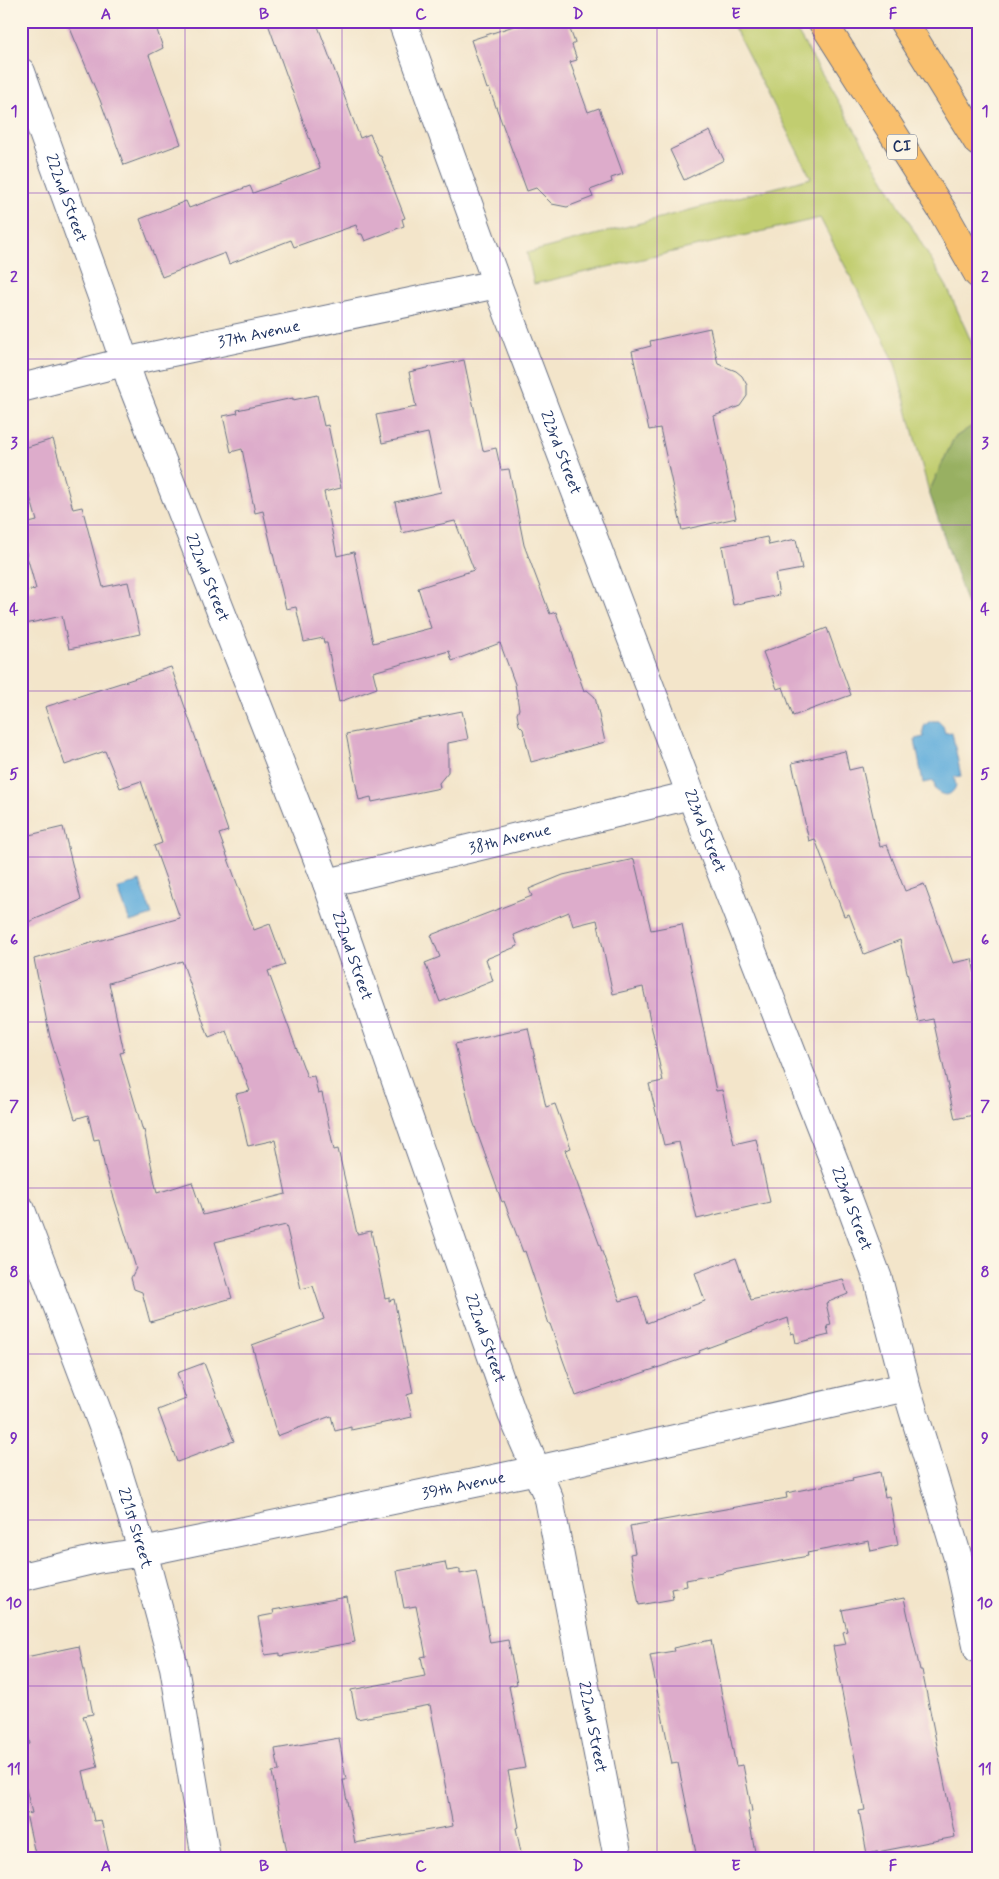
<svg xmlns="http://www.w3.org/2000/svg" width="999" height="1879" font-family="Mynerve,sans-serif">
	<style>
		.green { fill: #c1cd6f; stroke: #6e7e66 }
		.forest { fill: #98b062; stroke: #5a7060 }
		.water { fill: #63afdc; stroke: #3f6f9d }
		.building { fill: #ddaccb; fill-rule: evenodd }
		.lines { fill: none; stroke-linecap: round; stroke-linejoin: round }
		.minor-casing { stroke: #676f84; stroke-width: 30 }
		.motorway-casing { stroke: #676f84; stroke-width: 30 }
		.minor { stroke: #fff; stroke-width: 28 }
		.motorway { stroke: #f9bf6d; stroke-width: 28 }
		.grid { fill: none; stroke: #7b2cbf; stroke-width: 1; stroke-opacity: 0.55 }
		.labels { text-anchor: middle; dominant-baseline: central; stroke-width: 5; stroke-linejoin: round; paint-order: stroke }
		.shield { fill: #fcf5e5; stroke: #5e6a86; stroke-width: 1 }
		.shield-label { font-size: 15px; font-weight: bold; fill: #1b2f5e }
		.street-label { font-size: 16px; fill: #1b2f5e; stroke: #fcf5e5 }
		.neatline { fill: none; stroke: #7b2cbf; stroke-width: 2 }
		.grid-label { font-size: 16px; text-anchor: middle; font-weight: bold; fill: #7b2cbf }
	</style>
	<rect width="100%" height="100%" fill="#fcf5e5"/>
	<filter id="ink" filterUnits="userSpaceOnUse"><feTurbulence type="fractalNoise" baseFrequency=".02" numOctaves="2"/><feDisplacementMap in="SourceGraphic" scale="10" xChannelSelector="R" yChannelSelector="G"/><feConvolveMatrix kernelMatrix="1 2 1 2 8 2 1 2 1" color-interpolation-filters="sRGB"/></filter>
	<filter id="wash" filterUnits="userSpaceOnUse"><feTurbulence type="fractalNoise" baseFrequency=".0096" numOctaves="4" result="noise"/><feDisplacementMap in="SourceGraphic" scale="20" xChannelSelector="R" yChannelSelector="G"/><feGaussianBlur stdDeviation="1.12" result="paint"/><feColorMatrix in="noise" values="0 0 0 0 0 0 0 0 0 0 0 0 0 0 0 0 0 1.4 0 .05"/><feComposite in="paint" operator="in"/></filter>
	<g filter="url(#wash)">
		<rect width="100%" height="100%" fill="#f3e5ca"/>
		<!-- green -->
		<path class="green" d="M 731,21 L 791,21 L 947,287 L 978,357 L 978,422 L 954,438 L 929,492 L 894,360 L 820,218 L 534,284 L 527,253 L 811,178 Z"/>
		<!-- forest -->
		<path class="forest" d="M 978,422 L 978,637 L 929,492 L 954,438 Z"/>
		<!-- water -->
		<g class="water">
			<path d="M 931,721 L 938,721 L 943,726 L 945,733 L 952,732 L 961,776 L 954,777 L 956,786 C 951,797 944,797 935,790 L 934,781 L 923,783 L 915,739 L 924,737 C 922,729 923,725 931,721 Z"/>
			<path d="M 140,881 L 152,915 L 130,922 L 118,889 Z"/>
		</g>
		<g id="blocks">
			<!-- building -->
			<g class="building">
				<path d="M 67,21 L 154,21 L 163,48 L 149,55 L 181,144 L 124,165 L 100,100 Z"/>
				<path d="M 267,21 L 316,21 L 360,138 L 370,134 L 379,156 L 381,156 L 405,218 L 402,219 L 404,226 L 365,241 L 362,234 L 359,234 L 356,225 L 294,247 L 291,240 L 229,264 L 225,253 L 162,277 L 140,219 L 186,201 L 189,208 L 250,186 L 253,193 L 320,168 Z"/>
				<path d="M 529,21 L 567,21 L 575,43 L 572,45 L 577,60 L 570,62 L 588,112 L 599,108 L 623,174 L 611,178 L 612,182 L 590,190 L 593,197 L 567,207 L 552,204 L 536,188 L 527,191 L 489,88 L 487,89 L 471,40 Z"/>
				<path d="M 710,131 L 724,160 L 684,180 L 670,150 Z"/>
				<path d="M 710,328 L 718,364 L 736,371 L 742,376 L 747,385 L 747,396 L 740,406 L 714,416 L 736,518 L 682,530 L 660,428 L 649,430 L 632,351 L 651,346 L 650,341 Z"/>
				<path d="M 464,360 L 483,451 L 496,448 L 501,470 L 509,469 L 524,545 L 550,614 L 556,612 L 584,691 L 587,690 L 595,697 L 605,742 L 531,762 L 523,729 L 519,725 L 517,714 L 519,709 L 515,684 L 500,643 L 452,661 L 449,651 L 373,672 L 377,688 L 339,702 L 327,643 L 324,643 L 323,638 L 304,642 L 296,607 L 286,609 L 263,511 L 255,513 L 242,449 L 231,452 L 223,416 L 238,413 L 237,410 L 293,398 L 293,400 L 317,395 L 324,426 L 328,425 L 341,488 L 324,492 L 337,556 L 354,552 L 373,643 L 431,628 L 418,588 L 474,570 L 455,521 L 402,533 L 395,502 L 441,492 L 428,433 L 382,443 L 376,415 L 416,407 L 409,372 Z"/>
				<path d="M 53,439 L 73,509 L 82,507 L 103,587 L 128,582 L 140,634 L 69,649 L 62,616 L 21,625 L 21,592 L 36,589 L 21,534 L 21,525 L 37,521 L 21,465 L 21,449 Z"/>
				<path d="M 767,537 L 769,545 L 796,539 L 802,569 L 775,574 L 779,595 L 733,605 L 722,546 Z"/>
				<path d="M 827,628 L 851,695 L 793,716 L 783,687 L 777,689 L 763,652 Z"/>
				<path d="M 171,667 L 228,831 L 219,834 L 254,930 L 270,924 L 285,965 L 268,971 L 307,1077 L 314,1076 L 318,1094 L 322,1093 L 334,1150 L 338,1149 L 357,1234 L 371,1231 L 385,1298 L 389,1297 L 389,1301 L 394,1299 L 413,1393 L 407,1395 L 412,1417 L 351,1430 L 351,1427 L 335,1431 L 331,1416 L 277,1436 L 252,1345 L 324,1319 L 313,1286 L 301,1289 L 286,1225 L 215,1242 L 232,1298 L 150,1322 L 142,1292 L 134,1289 L 131,1278 L 136,1268 L 105,1169 L 99,1139 L 94,1140 L 88,1115 L 75,1119 L 50,1037 L 34,959 L 180,918 L 154,846 L 162,843 L 141,781 L 120,788 L 105,751 L 65,765 L 45,707 ZM 182,961 L 209,1038 L 227,1031 L 250,1091 L 236,1094 L 248,1146 L 275,1140 L 286,1194 L 203,1215 L 192,1182 L 157,1193 L 144,1130 L 143,1131 L 120,1053 L 124,1052 L 109,983 Z"/>
				<path d="M 462,711 L 468,739 L 448,743 L 448,772 L 439,783 L 440,788 L 372,802 L 371,797 L 359,800 L 346,734 Z"/>
				<path d="M 845,751 L 849,770 L 862,767 L 880,847 L 887,845 L 905,891 L 924,884 L 953,963 L 972,959 L 978,988 L 978,1114 L 955,1119 L 933,1019 L 918,1022 L 900,940 L 864,954 L 849,914 L 844,916 L 815,839 L 809,841 L 792,763 Z"/>
				<path d="M 63,827 L 81,900 L 21,925 L 21,837 Z"/>
				<path d="M 634,859 L 651,930 L 682,924 L 716,1091 L 722,1090 L 734,1144 L 756,1139 L 770,1202 L 697,1219 L 679,1142 L 664,1145 L 649,1084 L 663,1081 L 643,987 L 613,994 L 597,920 L 573,926 L 569,912 L 514,935 L 518,946 L 486,959 L 493,981 L 440,1002 L 425,963 L 440,957 L 431,935 L 532,896 L 529,889 L 563,875 Z"/>
				<path d="M 528,1028 L 546,1107 L 555,1104 L 571,1148 L 565,1150 L 620,1301 L 638,1296 L 647,1323 L 705,1301 L 695,1273 L 736,1258 L 751,1300 L 843,1279 L 848,1294 L 826,1303 L 831,1325 L 827,1326 L 829,1335 L 796,1343 L 794,1333 L 791,1334 L 788,1318 L 699,1351 L 700,1353 L 576,1396 L 550,1324 L 549,1324 L 525,1251 L 523,1252 L 504,1201 L 502,1202 L 473,1121 L 455,1044 Z"/>
				<path d="M 204,1363 L 234,1441 L 177,1462 L 158,1410 L 186,1399 L 177,1373 Z"/>
				<path d="M 880,1472 L 885,1497 L 889,1496 L 898,1545 L 871,1551 L 869,1541 L 807,1553 L 808,1556 L 723,1572 L 723,1573 L 686,1580 L 687,1586 L 671,1589 L 673,1599 L 639,1605 L 630,1554 L 635,1553 L 630,1526 L 787,1498 L 786,1493 L 853,1480 L 852,1478 Z"/>
				<path d="M 445,1562 L 447,1571 L 460,1569 L 460,1574 L 476,1571 L 490,1643 L 508,1640 L 517,1684 L 509,1686 L 525,1768 L 508,1771 L 519,1827 L 516,1828 L 522,1858 L 288,1858 L 272,1772 L 279,1771 L 275,1749 L 339,1738 L 346,1780 L 343,1780 L 355,1843 L 453,1826 L 430,1705 L 357,1719 L 351,1690 L 425,1676 L 421,1657 L 426,1656 L 416,1606 L 404,1608 L 397,1571 Z"/>
				<path d="M 347,1597 L 355,1642 L 280,1656 L 280,1653 L 265,1655 L 258,1617 L 274,1614 L 273,1610 Z"/>
				<path d="M 904,1598 L 920,1670 L 922,1670 L 955,1837 L 867,1854 L 859,1811 L 865,1810 L 833,1646 L 846,1644 L 843,1632 L 847,1631 L 842,1610 Z"/>
				<path d="M 711,1640 L 736,1766 L 743,1765 L 752,1811 L 748,1812 L 756,1858 L 697,1858 L 678,1763 L 672,1764 L 650,1655 L 674,1651 L 673,1648 Z"/>
				<path d="M 79,1646 L 93,1714 L 83,1716 L 90,1736 L 98,1767 L 83,1771 L 94,1821 L 101,1820 L 109,1854 L 91,1858 L 36,1858 L 26,1814 L 32,1813 L 21,1769 L 21,1746 L 30,1744 L 21,1701 L 21,1658 Z"/>
			</g>
		</g>
	</g>
	<g filter="url(#ink)">
		<use href="#blocks" fill-opacity="0" stroke="#676f84" stroke-width="1"/>
		<g class="lines">
			<!-- minor casing -->
			<g class="minor-casing">
				<g id="minor">
					<path id="s1" d="M 402,21 L 497,284 L 691,795 L 836,1166 L 878,1279 L 906,1387 L 958,1558 L 978,1649"/>
					<path id="s2" d="M 21,72 L 109,316 L 132,384 L 327,883 L 512,1414 L 549,1499 L 618,1858"/>
					<path id="s3" d="M 21,388 L 124,362 L 497,284"/>
					<path id="s4" d="M 327,883 L 691,795"/>
					<path id="s5" d="M 21,1210 L 107,1437 L 143,1552 L 174,1667 L 206,1858"/>
					<path id="s6" d="M 21,1577 L 97,1559 L 143,1552 L 537,1470 L 906,1387"/>
				</g>
			</g>
			<!-- motorway casing -->
			<g class="motorway-casing">
				<g id="motorway">
					<path d="M 822,21 L 943,212 L 978,274"/>
					<path d="M 903,21 L 978,142"/>
				</g>
			</g>
			<!-- minor -->
			<use href="#minor" class="minor"/>
			<!-- motorway -->
			<use href="#motorway" class="motorway"/>
		</g>
	</g>
	<!-- grid -->
	<path class="grid" d="M 185,21 L 185,1858M 342,21 L 342,1858M 500,21 L 500,1858M 657,21 L 657,1858M 814,21 L 814,1858M 21,193 L 978,193M 21,359 L 978,359M 21,525 L 978,525M 21,691 L 978,691M 21,857 L 978,857M 21,1022 L 978,1022M 21,1188 L 978,1188M 21,1354 L 978,1354M 21,1520 L 978,1520M 21,1686 L 978,1686"/>
	<g class="labels">
		<!-- shield labels -->
		<rect class="shield" x="887" y="134.5" width="30" height="25" rx="4"/>
		<g class="shield-label">
			<text x="902" y="147">CI</text>
		</g>
		<!-- street labels -->
		<g class="street-label">
			<text stroke="none"><textPath href="#s2" startOffset="134">222nd Street</textPath></text>
			<text stroke="none"><textPath href="#s3" startOffset="244">37th Avenue</textPath></text>
			<text stroke="none"><textPath href="#s1" startOffset="460">223rd Street</textPath></text>
			<text stroke="none"><textPath href="#s2" startOffset="539">222nd Street</textPath></text>
			<text stroke="none"><textPath href="#s1" startOffset="865">223rd Street</textPath></text>
			<text stroke="none"><textPath href="#s4" startOffset="188">38th Avenue</textPath></text>
			<text stroke="none"><textPath href="#s2" startOffset="944">222nd Street</textPath></text>
			<text stroke="none"><textPath href="#s1" startOffset="1270">223rd Street</textPath></text>
			<text stroke="none"><textPath href="#s2" startOffset="1349">222nd Street</textPath></text>
			<text stroke="none"><textPath href="#s6" startOffset="452">39th Avenue</textPath></text>
			<text stroke="none"><textPath href="#s5" startOffset="338">221st Street</textPath></text>
			<text stroke="none"><textPath href="#s2" startOffset="1754">222nd Street</textPath></text>
		</g>
	</g>
	<!-- margin -->
	<rect width="999" height="1879" fill="none" stroke="#fcf5e5" stroke-width="55"/>
	<rect x="28" y="28" width="944" height="1824" class="neatline"/>
	<g class="grid-label">
		<text x="106" y="19">A</text>
		<text x="264" y="19">B</text>
		<text x="421" y="19">C</text>
		<text x="578" y="19">D</text>
		<text x="736" y="19">E</text>
		<text x="893" y="19">F</text>
		<text x="14" y="116">1</text>
		<text x="985" y="116">1</text>
		<text x="14" y="282">2</text>
		<text x="985" y="282">2</text>
		<text x="14" y="448">3</text>
		<text x="985" y="448">3</text>
		<text x="14" y="614">4</text>
		<text x="985" y="614">4</text>
		<text x="14" y="779">5</text>
		<text x="985" y="779">5</text>
		<text x="14" y="945">6</text>
		<text x="985" y="945">6</text>
		<text x="14" y="1111">7</text>
		<text x="985" y="1111">7</text>
		<text x="14" y="1277">8</text>
		<text x="985" y="1277">8</text>
		<text x="14" y="1443">9</text>
		<text x="985" y="1443">9</text>
		<text x="14" y="1608">10</text>
		<text x="985" y="1608">10</text>
		<text x="14" y="1774">11</text>
		<text x="985" y="1774">11</text>
		<text x="106" y="1871">A</text>
		<text x="264" y="1871">B</text>
		<text x="421" y="1871">C</text>
		<text x="578" y="1871">D</text>
		<text x="736" y="1871">E</text>
		<text x="893" y="1871">F</text>
	</g>
</svg>
